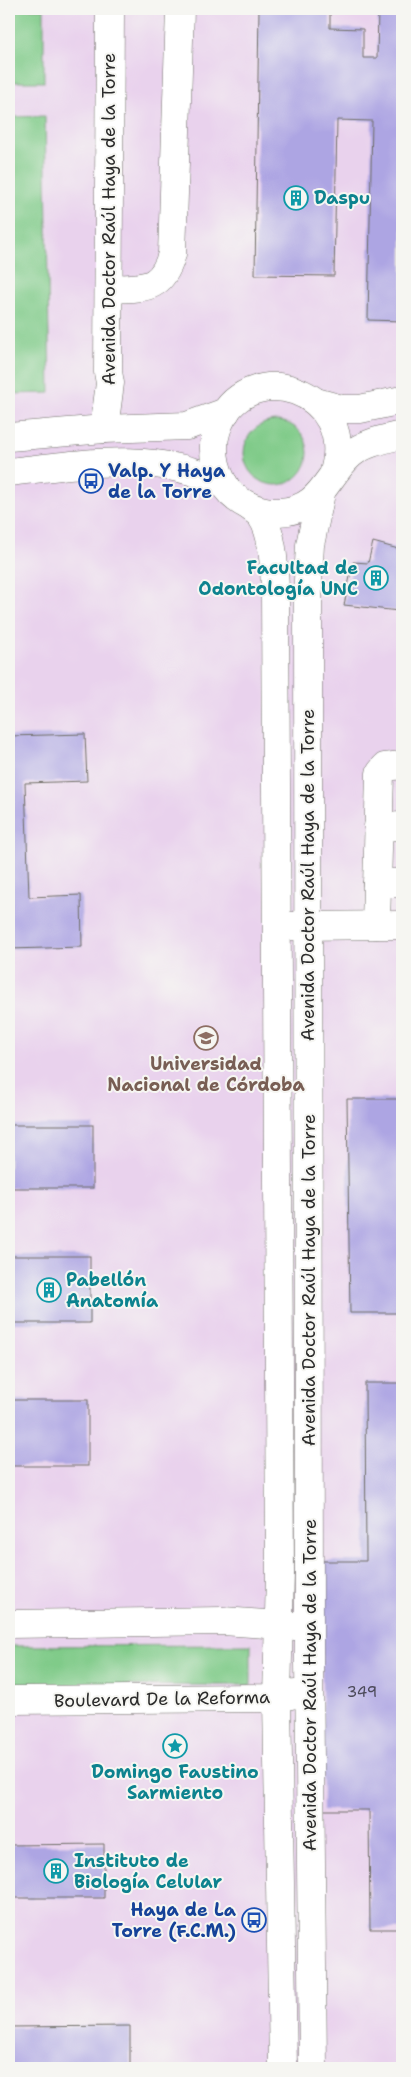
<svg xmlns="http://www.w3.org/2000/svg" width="411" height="2077" font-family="'Shantell Sans',sans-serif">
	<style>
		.built { fill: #e9d2ed }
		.green { fill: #80cb89; stroke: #567b5a }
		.building { fill: #ada5e3 }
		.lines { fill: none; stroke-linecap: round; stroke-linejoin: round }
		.minor-casing { stroke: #706f68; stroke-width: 29 }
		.major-casing { stroke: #706f68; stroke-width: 29 }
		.minor { stroke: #fff; stroke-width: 28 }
		.major { stroke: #fff; stroke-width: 28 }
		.labels { text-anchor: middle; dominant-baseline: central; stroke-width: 4; stroke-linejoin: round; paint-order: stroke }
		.number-label { font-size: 15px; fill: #4c4a59 }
		.culture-label { font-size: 18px; font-weight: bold; fill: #0d838f; stroke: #f6f6f2; text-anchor: start }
		.street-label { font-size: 18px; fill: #2b2b2b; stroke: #f6f6f2 }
		.transit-label { font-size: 18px; font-weight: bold; fill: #164399; stroke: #f6f6f2; text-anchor: start }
		.education-label { font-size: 18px; font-weight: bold; fill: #785e54; stroke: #f6f6f2 }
	</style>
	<rect width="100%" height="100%" fill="#f6f6f2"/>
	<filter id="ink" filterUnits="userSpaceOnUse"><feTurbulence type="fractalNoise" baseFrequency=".02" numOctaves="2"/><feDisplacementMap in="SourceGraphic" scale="10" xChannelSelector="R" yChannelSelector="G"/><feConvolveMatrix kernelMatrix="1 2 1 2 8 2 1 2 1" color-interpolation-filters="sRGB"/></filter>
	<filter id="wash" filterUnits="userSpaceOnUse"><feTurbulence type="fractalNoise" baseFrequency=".0096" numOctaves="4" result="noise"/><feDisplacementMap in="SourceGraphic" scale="20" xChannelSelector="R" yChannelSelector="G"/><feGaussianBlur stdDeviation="1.12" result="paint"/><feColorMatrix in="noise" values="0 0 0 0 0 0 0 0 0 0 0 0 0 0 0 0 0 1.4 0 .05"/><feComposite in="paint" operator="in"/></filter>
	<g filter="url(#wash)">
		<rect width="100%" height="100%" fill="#f0ecda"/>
		<!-- built -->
		<rect class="built" x="9" y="9" width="393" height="2059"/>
		<!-- green -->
		<g class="green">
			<rect x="9" y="9" width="35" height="73"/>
			<path d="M 45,116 L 50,393 L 9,394 L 9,117 Z"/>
			<circle cx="276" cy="453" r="32"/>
			<path d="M 251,1645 L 251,1685 L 9,1686 L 9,1646 Z"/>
		</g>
		<g id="blocks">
			<!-- building -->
			<g class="building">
				<path d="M 259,9 L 330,9 L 330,28 L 363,29 L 363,58 L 377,58 L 378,9 L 402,9 L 402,321 L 368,320 L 372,121 L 337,120 L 334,276 L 255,275 Z"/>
				<path d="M 373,542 L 402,550 L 402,592 L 399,611 L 344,605 L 353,562 L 368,563 Z"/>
				<path d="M 85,734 L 87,781 L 25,783 L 29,897 L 81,895 L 82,947 L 9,949 L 9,736 Z"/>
				<path d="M 347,1099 L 402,1099 L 402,1313 L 350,1313 Z"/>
				<rect x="9" y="1125" width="84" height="63"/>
				<rect x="9" y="1256" width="81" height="67"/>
				<path d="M 365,1383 L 402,1383 L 402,1929 L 370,1929 L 369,1810 L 323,1810 L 321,1561 L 366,1561 Z"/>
				<rect x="9" y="1400" width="79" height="66"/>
				<path d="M 104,1844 L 104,1898 L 9,1898 L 9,1845 Z"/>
				<path d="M 130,2026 L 130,2068 L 75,2068 L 75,2066 L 14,2066 L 14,2068 L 9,2068 L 9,2027 Z"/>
			</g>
		</g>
	</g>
	<g filter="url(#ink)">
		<use href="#blocks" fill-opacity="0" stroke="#706f68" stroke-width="1"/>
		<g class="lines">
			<!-- minor casing -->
			<g class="minor-casing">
				<g id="minor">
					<path d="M 109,289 C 143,287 161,292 172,254 L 180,9"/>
					<path d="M 104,429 L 110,383 L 108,372 L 110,9"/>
					<path d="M 249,506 C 252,509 258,512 261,516 C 274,534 274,569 275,590 L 280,1573 L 277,1698 L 283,2068"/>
					<path d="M 378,827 L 402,826"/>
					<path d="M 377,883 L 402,883"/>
					<path d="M 376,925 L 380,773 L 385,767 L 402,765"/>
					<path d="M 291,926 L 402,925"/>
					<path d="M 9,1624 L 223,1621 L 295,1626"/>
					<path d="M 9,1700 L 277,1698 L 295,1694"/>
					<path d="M 313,2068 L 309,1660 L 308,580 L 310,545 L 321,493"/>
				</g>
			</g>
			<!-- major casing -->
			<g class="major-casing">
				<g id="major">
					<path d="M 316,402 L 342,409 L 360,409 L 402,400"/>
					<path d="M 9,437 L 104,429 L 187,426 L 226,412"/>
					<path d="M 9,472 C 81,464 157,450 224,484"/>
					<path d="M 333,475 C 361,389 244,352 217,429 C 211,447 214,464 222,481 C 232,501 257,513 279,512 C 321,510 325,478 350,455 C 363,443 385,439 402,435"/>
				</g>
			</g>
			<!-- minor -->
			<use href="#minor" class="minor"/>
			<!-- major -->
			<use href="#major" class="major"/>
		</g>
	</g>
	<!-- icons -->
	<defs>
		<g id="building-ring" transform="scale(1.25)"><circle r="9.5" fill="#f6f6f2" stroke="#0f9aa8" stroke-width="1.5"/><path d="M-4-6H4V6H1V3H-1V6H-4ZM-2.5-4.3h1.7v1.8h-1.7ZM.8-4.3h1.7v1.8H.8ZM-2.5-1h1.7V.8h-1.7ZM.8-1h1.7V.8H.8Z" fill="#0f9aa8"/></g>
		<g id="bus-ring" transform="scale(1.25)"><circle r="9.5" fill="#f6f6f2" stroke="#1a4fb4" stroke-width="1.5"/><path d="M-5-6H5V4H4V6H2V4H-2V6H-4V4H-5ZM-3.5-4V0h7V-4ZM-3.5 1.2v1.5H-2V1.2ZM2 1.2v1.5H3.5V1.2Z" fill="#1a4fb4"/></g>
		<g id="university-ring" transform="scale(1.25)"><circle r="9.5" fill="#f6f6f2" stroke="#8d6e63" stroke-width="1.5"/><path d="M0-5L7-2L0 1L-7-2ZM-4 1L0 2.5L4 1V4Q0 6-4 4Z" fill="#8d6e63"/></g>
		<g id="sight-ring" transform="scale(1.25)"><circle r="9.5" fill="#f6f6f2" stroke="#0f9aa8" stroke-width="1.5"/><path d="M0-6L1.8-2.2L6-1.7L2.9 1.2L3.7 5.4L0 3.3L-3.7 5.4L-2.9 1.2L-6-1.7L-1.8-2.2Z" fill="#0f9aa8"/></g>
	</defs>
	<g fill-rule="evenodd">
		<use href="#building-ring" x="296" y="198"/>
		<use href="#bus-ring" x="91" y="481"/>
		<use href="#building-ring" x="376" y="578"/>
		<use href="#university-ring" x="206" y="1038"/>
		<use href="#building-ring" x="49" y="1290"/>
		<use href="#sight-ring" x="175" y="1746"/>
		<use href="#building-ring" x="56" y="1871"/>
		<use href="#bus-ring" x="254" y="1920"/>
	</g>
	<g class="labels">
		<!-- number labels -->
		<g class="number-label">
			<text x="362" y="1692">349</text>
		</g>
		<!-- culture labels -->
		<g class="culture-label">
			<text x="314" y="198">Daspu</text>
			<text x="358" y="568" text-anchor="end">Facultad de<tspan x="358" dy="21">Odontología UNC</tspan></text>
			<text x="66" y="1280">Pabellón<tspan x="66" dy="21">Anatomía</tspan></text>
			<text x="175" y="1772" text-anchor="middle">Domingo Faustino<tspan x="175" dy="21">Sarmiento</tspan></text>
			<text x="74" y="1861">Instituto de<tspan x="74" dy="21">Biología Celular</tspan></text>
		</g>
		<!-- street labels -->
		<g class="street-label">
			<text transform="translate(109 219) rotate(-90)">Avenida Doctor Raúl Haya de la Torre</text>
			<text transform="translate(308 875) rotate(-90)">Avenida Doctor Raúl Haya de la Torre</text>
			<text transform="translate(309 1280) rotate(-90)">Avenida Doctor Raúl Haya de la Torre</text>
			<text transform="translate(310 1685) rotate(-90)">Avenida Doctor Raúl Haya de la Torre</text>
			<text transform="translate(162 1699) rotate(-1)">Boulevard De la Reforma</text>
		</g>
		<!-- transit labels -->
		<g class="transit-label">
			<text x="108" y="471">Valp. Y Haya<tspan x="108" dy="21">de la Torre</tspan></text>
			<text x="236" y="1910" text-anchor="end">Haya de La<tspan x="236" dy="21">Torre (F.C.M.)</tspan></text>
		</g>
		<!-- education labels -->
		<g class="education-label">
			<text x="206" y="1064">Universidad<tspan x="206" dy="21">Nacional de Córdoba</tspan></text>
		</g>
	</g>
	<!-- margin -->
	<rect width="411" height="2077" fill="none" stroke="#f6f6f2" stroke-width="30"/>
</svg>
